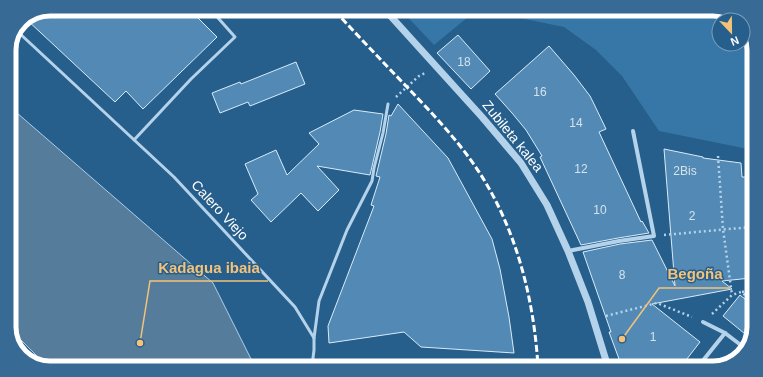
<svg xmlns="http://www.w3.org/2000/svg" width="763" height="377" font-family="Arial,sans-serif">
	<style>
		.green { fill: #3777a7 }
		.water { fill: #557c9b; stroke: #a9cfeb }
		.building { fill: #528ab5; stroke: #d9ebf8 }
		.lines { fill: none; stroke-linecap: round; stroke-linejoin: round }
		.path { stroke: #b4d3ea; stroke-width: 2.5; stroke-dasharray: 2 3; stroke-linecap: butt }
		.service { stroke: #b4d3ea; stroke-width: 3 }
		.minor { stroke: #b4d3ea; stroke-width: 4 }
		.tertiary { stroke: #b4d3ea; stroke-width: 7 }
		.rail { stroke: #fff; stroke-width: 3; stroke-dasharray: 7 3; stroke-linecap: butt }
		.labels { text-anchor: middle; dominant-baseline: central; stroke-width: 3; stroke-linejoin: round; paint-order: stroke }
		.number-label { font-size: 12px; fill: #d4e2ec }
		.street-label { font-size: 14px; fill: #fff; stroke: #265e8c }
		.rim { fill: none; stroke: #fff; stroke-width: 5 }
		.leader { fill: none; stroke: #f4c279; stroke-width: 1.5 }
		.callout-dot { fill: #f4c279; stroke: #265e8c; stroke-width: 1.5 }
		.callout-label { font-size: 15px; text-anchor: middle; font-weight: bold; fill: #f4c279; stroke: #265e8c; stroke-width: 3; stroke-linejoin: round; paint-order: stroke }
	</style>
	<rect width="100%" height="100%" fill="#265e8c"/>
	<!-- green -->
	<g class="green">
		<path d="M 402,11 L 474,12 L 434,45 Z"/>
		<path d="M 497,12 L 731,13 L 739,20 L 719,20 L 719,44 L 743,44 L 743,24 L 747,27 L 754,48 L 753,150 L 659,131 L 622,76 L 596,50 L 564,27 L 520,18 Z"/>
	</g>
	<!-- water -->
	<path class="water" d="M 9,106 L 213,283 L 254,365 L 45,364 L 9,328 Z"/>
	<!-- building -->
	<g class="building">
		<path d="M 50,9 L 190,10 L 217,37 L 143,109 L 126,91 L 115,102 L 26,19 Z"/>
		<path d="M 458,35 L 490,71 L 471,89 L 437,53 Z"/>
		<path d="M 549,46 L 574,75 L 590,96 L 594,104 L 606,129 L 599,132 L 641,222 L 642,221 L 649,233 L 618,238 L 581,245 L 540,157 L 542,156 L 526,130 L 512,113 L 495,94 Z"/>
		<path d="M 296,62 L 305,84 L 250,106 L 248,102 L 220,113 L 212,93 L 240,82 L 241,84 Z"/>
		<path d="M 398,104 L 448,158 L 492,239 L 500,269 L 509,317 L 514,353 L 421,347 L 404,332 L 329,343 L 328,326 L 374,206 L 371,205 L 380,177 L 376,176 L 386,134 L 389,115 L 391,116 Z"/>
		<path d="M 354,110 L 383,114 L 380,132 L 370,175 L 317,166 L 339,190 L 318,211 L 301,193 L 271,222 L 251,200 L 258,194 L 245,164 L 276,150 L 287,175 L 319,144 L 309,133 Z"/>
		<path d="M 664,149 L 703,157 L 703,158 L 741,163 L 742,177 L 752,177 L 751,278 L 722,281 L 732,289 L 652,304 L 700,342 L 680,368 L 622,367 L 609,332 L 611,332 L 583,252 L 620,244 L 652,240 L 675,286 Z"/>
		<path d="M 740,295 L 750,303 L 750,338 L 723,316 Z"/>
	</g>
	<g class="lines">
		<!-- path -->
		<g class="path">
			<path d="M 396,97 L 419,76 L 425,73"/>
			<path d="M 718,156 L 723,229 L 732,295"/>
			<path d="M 664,235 L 751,227"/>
			<path d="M 742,292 L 751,290"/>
			<path d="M 712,314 L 732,295 L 741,292 L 750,299"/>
			<path d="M 606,316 L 657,303 L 692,317"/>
		</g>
		<!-- service -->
		<g class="service">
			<path d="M 17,31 L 174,177 L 295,307 L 314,338 L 314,350 L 312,366"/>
			<path d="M 134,140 L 191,79 L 235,37 L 211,10"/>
			<path d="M 314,338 L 319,301 L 347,230 L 372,181 L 374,168 L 383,133 L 388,104"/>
		</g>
		<!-- minor -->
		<g class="minor">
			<path d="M 568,251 L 619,241 L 654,236 L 633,131"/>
			<path d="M 703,322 L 725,333"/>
			<path d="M 697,368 L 725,333 L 746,349"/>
		</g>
		<!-- tertiary -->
		<path class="tertiary" d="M 386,11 L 482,117 L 521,163 L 547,205 L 568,251 L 588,302 L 608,367"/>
		<!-- rail -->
		<path class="rail" d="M 335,11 C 358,36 382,61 406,86 C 430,111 455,137 475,166 C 515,224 534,297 538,367"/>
	</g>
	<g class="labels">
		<!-- number labels -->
		<g class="number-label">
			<text x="464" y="62">18</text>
			<text x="540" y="92">16</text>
			<text x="576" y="123">14</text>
			<text x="581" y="169">12</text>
			<text x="685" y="171">2Bis</text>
			<text x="600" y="210">10</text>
			<text x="692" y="216">2</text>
			<text x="622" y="275">8</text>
			<text x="653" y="337">1</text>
		</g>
		<!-- street labels -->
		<g class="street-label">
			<text transform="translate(513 136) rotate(51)">Zubileta kalea</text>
			<text transform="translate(220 210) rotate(47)">Calero Viejo</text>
		</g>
	</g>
	<!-- crop -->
	<path d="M0 0H763V377H0ZM50 16H713A34 34 0 0 1 747 50V327A34 34 0 0 1 713 361H50A34 34 0 0 1 16 327V50A34 34 0 0 1 50 16Z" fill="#376b95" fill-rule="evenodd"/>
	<path class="rim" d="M50 16H713A34 34 0 0 1 747 50V327A34 34 0 0 1 713 361H50A34 34 0 0 1 16 327V50A34 34 0 0 1 50 16Z"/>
	<!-- callouts -->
	<path class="leader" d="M140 343L150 281H268M622 339L659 288H730"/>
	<g class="callout-dot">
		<circle cx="140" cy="343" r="4"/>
		<circle cx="622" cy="339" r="4"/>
	</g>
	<g class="callout-label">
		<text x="209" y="273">Kadagua ibaia</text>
		<text x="695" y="279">Begoña</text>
	</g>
	<!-- north arrow -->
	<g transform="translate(731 32) rotate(158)"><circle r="19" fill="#265e8c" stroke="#7d9eba"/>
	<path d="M0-3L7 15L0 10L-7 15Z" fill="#f4c279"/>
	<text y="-6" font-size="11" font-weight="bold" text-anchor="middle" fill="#ffffff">N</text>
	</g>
</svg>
